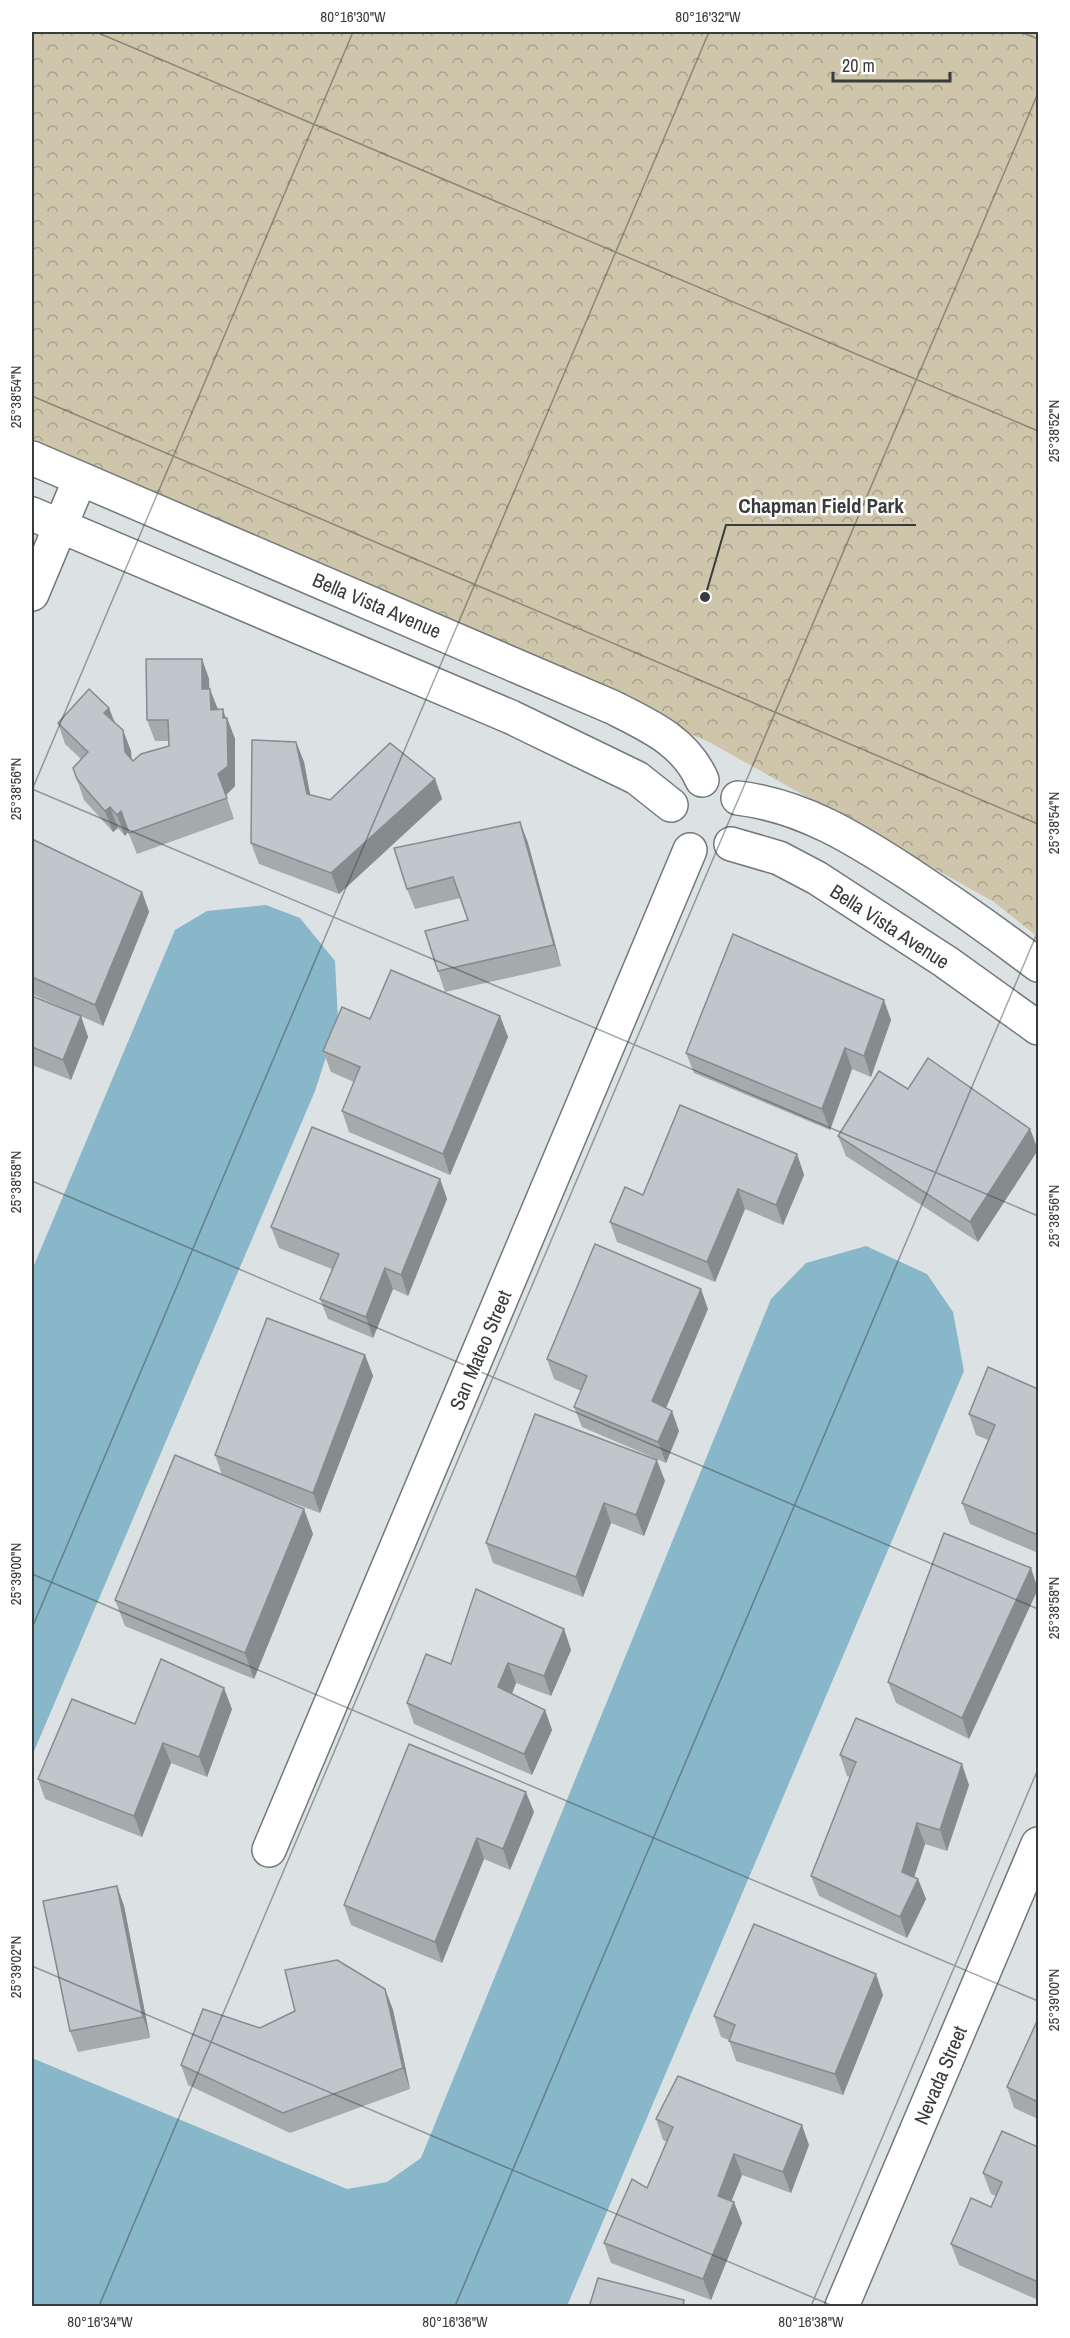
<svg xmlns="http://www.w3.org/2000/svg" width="1070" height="2338" font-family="'Archivo Narrow',sans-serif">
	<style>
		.park { fill: url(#park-crowns) }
		.water { fill: #89b7ca }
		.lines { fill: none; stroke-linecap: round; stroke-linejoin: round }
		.street-casing { stroke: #73787a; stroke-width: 36 }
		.street { stroke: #fff; stroke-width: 33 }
		.wall { fill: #a5aaad }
		.shaded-wall { fill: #868b8d }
		.building { fill: #c0c6c9; stroke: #868b8d; stroke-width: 1.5 }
		.ticks { fill: none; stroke: #383b3c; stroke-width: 1.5; stroke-opacity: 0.45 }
		.labels { text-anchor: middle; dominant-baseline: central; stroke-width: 5; stroke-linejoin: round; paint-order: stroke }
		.street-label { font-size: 20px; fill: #383b3c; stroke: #fff }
		.leader { fill: none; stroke: #383b3c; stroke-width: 2 }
		.callout-dot { fill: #383b3c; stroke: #fff; stroke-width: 2 }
		.callout-label { font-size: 21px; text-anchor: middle; font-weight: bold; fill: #383b3c; stroke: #fff; stroke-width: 5; stroke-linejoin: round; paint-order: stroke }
		.neatline { fill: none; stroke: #383b3c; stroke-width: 2 }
		.ticks-label { font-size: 15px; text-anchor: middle; fill: #383b3c }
	</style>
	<defs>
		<pattern id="park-crowns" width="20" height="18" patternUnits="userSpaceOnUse" patternTransform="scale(1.5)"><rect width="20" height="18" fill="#cec5ab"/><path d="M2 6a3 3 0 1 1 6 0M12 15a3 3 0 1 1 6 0" fill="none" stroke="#a8a18c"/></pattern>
	</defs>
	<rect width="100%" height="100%" fill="#dce2e4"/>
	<!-- park -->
	<path class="park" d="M 32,32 L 1038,32 L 1038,937 L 994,902 L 711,743 L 32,450 Z"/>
	<!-- water -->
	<g class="water">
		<path d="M 266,905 L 300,918 L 335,961 L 338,1020 L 315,1091 L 32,1756 L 32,1270 L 175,930 L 207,911 Z"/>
		<path d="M 866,1246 L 927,1274 L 953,1312 L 964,1371 L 567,2306 L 32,2306 L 32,2058 L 347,2189 L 387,2182 L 421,2158 L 771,1299 L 806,1263 Z"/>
	</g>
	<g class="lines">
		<!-- street casing -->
		<g class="street-casing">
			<g id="street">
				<path d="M 32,458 L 612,707 C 648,725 685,741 702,780"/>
				<path d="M 32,514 L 511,717 L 637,778 L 671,805"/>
				<path d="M 32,594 L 80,479"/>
				<path d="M 738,798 C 803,806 854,838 908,873 C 952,902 996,933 1038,965"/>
				<path d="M 731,844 L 779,858 L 817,878 L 946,962 L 1038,1028"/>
				<path d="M 269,1850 L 690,850"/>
				<path d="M 842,2306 L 1038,1844"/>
			</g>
		</g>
		<!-- street -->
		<use href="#street" class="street"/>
	</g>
	<!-- wall -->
	<g class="wall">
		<path d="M 202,659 L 209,679 L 209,689 L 218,709 L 226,718 L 227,718 L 235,739 L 235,786 L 226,795 L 234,819 L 137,854 L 128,832 L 125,836 L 118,828 L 113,832 L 84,800 L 73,768 L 81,759 L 65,744 L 58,723 L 114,722 L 131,751 L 131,759 L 133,761 L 169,746 L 169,741 L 155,741 L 147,720 Z"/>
		<path d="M 296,742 L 304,762 L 310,795 L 330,800 L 435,779 L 442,799 L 339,894 L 259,864 L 251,843 Z"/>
		<path d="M 520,822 L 528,843 L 561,966 L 445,992 L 438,971 L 468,920 L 460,898 L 415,909 L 407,889 Z"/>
		<path d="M 32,839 L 142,892 L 149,912 L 103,1026 L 32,994 Z"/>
		<path d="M 32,996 L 81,1016 L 88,1037 L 71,1080 L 32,1065 Z"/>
		<path d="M 500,1016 L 508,1037 L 450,1175 L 349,1132 L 342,1111 L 354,1082 L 331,1072 L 323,1051 L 370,1019 Z"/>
		<path d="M 891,1020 L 871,1077 L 852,1069 L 830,1130 L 694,1073 L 686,1053 Z"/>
		<path d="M 908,1089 L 1030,1129 L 1038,1150 L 978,1242 L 846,1156 L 838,1136 Z"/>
		<path d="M 797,1154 L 804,1175 L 783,1225 L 745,1209 L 715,1282 L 617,1242 L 610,1222 L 643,1195 Z"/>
		<path d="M 440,1179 L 447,1199 L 408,1296 L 393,1289 L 373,1338 L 328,1319 L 320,1299 L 332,1269 L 279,1248 L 271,1227 Z"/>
		<path d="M 708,1309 L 666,1408 L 679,1431 L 666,1463 L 582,1427 L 574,1407 L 581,1391 L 554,1379 L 547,1359 Z"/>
		<path d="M 365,1355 L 373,1376 L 320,1513 L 261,1491 L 304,1509 L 313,1534 L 254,1679 L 125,1626 L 115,1600 L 222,1475 L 215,1455 Z"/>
		<path d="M 1038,1389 L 1038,1553 L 970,1524 L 962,1503 L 988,1440 L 976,1435 L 969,1414 Z"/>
		<path d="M 665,1481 L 644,1536 L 611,1523 L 583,1597 L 493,1563 L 486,1543 Z"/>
		<path d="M 1038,1589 L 969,1739 L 896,1703 L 888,1682 Z"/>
		<path d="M 564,1629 L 571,1650 L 551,1696 L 516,1683 L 512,1694 L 545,1710 L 552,1730 L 532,1775 L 414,1724 L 407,1703 L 451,1664 Z"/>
		<path d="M 232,1709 L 207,1777 L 171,1763 L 142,1837 L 45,1799 L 38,1779 L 135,1724 Z"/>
		<path d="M 409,1744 L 534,1812 L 510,1870 L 484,1859 L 442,1963 L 351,1925 L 344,1905 Z"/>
		<path d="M 840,1755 L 969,1785 L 947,1851 L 925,1844 L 914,1877 L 918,1879 L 926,1899 L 907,1938 L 819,1896 L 811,1876 L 850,1777 L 847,1776 Z"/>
		<path d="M 117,1886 L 124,1906 L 150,2038 L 78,2052 L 70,2031 Z"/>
		<path d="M 385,1989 L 393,2010 L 410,2089 L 290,2133 L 188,2085 L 181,2065 L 260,2028 Z"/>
		<path d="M 883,1995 L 843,2095 L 736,2061 L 729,2040 L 721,2037 L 714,2016 Z"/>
		<path d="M 1038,2019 L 1038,2119 L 1014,2108 L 1007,2087 Z"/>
		<path d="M 656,2119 L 809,2145 L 791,2193 L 742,2175 L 731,2201 L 734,2202 L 742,2223 L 711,2300 L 611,2263 L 604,2243 L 647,2188 L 667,2142 L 663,2140 Z"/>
		<path d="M 1038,2147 L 1038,2300 L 959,2265 L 951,2244 L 991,2207 L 996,2196 L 991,2194 L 983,2173 Z"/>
	</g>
	<!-- shaded-wall -->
	<g class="shaded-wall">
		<path d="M 202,659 L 209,679 L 210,710 L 202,689 Z"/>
		<path d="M 210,689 L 218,710 L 211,710 Z"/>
		<path d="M 109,708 L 117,728 L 104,713 Z"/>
		<path d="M 223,709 L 227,722 L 227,718 L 235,739 L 235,786 L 226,795 L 218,774 L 223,718 Z"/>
		<path d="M 123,730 L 131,751 L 133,773 L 125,752 Z"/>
		<path d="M 296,742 L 304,762 L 314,815 L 307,794 Z"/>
		<path d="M 435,779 L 442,799 L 339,894 L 331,873 Z"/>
		<path d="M 110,807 L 118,828 L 113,832 L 105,811 Z"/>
		<path d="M 121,811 L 128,832 L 125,836 L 117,815 Z"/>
		<path d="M 520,822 L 528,843 L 561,966 L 554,945 Z"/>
		<path d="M 142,892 L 149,912 L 103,1026 L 95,1005 Z"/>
		<path d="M 884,1000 L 891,1020 L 871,1077 L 864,1056 Z"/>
		<path d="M 81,1016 L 88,1037 L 71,1080 L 63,1060 Z"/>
		<path d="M 500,1016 L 508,1037 L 450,1175 L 443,1154 Z"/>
		<path d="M 845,1048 L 852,1069 L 830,1130 L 822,1109 Z"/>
		<path d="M 1030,1129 L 1038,1150 L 978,1242 L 970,1222 Z"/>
		<path d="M 797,1154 L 804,1175 L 783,1225 L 776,1205 Z"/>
		<path d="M 440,1179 L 447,1199 L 408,1296 L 401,1275 Z"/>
		<path d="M 738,1189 L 745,1209 L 715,1282 L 707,1262 Z"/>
		<path d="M 385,1268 L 393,1289 L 373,1338 L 366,1317 Z"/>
		<path d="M 701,1289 L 708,1309 L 660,1422 L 652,1401 Z"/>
		<path d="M 365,1355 L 373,1376 L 320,1513 L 313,1493 Z"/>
		<path d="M 672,1411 L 679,1431 L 666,1463 L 658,1442 Z"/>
		<path d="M 657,1460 L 665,1481 L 644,1536 L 636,1515 Z"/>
		<path d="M 604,1503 L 611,1523 L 583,1597 L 576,1577 Z"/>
		<path d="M 304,1509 L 313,1534 L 254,1679 L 245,1653 Z"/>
		<path d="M 1031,1568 L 1038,1589 L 969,1739 L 962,1718 Z"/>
		<path d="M 564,1629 L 571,1650 L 551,1696 L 544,1676 Z"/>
		<path d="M 508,1663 L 516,1683 L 506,1708 L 498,1687 Z"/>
		<path d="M 224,1688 L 232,1709 L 207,1777 L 199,1757 Z"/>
		<path d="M 545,1710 L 552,1730 L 532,1775 L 524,1754 Z"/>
		<path d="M 163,1743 L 171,1763 L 142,1837 L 134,1816 Z"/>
		<path d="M 962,1764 L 969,1785 L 947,1851 L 940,1830 Z"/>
		<path d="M 526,1792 L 534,1812 L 510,1870 L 503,1849 Z"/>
		<path d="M 917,1823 L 925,1844 L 909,1893 L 902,1872 Z"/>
		<path d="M 477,1838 L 484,1859 L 442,1963 L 435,1942 Z"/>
		<path d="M 918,1879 L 926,1899 L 907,1938 L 900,1917 Z"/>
		<path d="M 117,1886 L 124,1906 L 150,2038 L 143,2017 Z"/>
		<path d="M 876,1974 L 883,1995 L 843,2095 L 835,2074 Z"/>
		<path d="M 385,1989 L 393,2010 L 410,2089 L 403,2068 Z"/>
		<path d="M 802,2125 L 809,2145 L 791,2193 L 783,2172 Z"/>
		<path d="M 734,2154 L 742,2175 L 725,2217 L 718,2196 Z"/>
		<path d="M 734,2202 L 742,2223 L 711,2300 L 703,2279 Z"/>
	</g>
	<!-- building -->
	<g class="building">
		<path d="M 146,659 L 202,659 L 202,689 L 210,689 L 211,710 L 223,709 L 223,718 L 227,718 L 228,766 L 218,774 L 227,798 L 129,833 L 121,811 L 117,815 L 110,807 L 105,811 L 77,779 L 73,768 L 88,752 L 58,723 L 89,689 L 109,708 L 104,713 L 123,730 L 125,752 L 133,761 L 141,754 L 169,746 L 168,720 L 147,720 Z"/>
		<path d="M 252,740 L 296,742 L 307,794 L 330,800 L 390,743 L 435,779 L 331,873 L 251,843 Z"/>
		<path d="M 520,822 L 554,945 L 438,971 L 425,931 L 468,920 L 453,877 L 407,889 L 394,848 Z"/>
		<path d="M 32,839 L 142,892 L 95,1005 L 32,977 Z"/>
		<path d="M 733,934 L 884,1000 L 864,1056 L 845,1048 L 822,1109 L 686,1053 Z"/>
		<path d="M 391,970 L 500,1016 L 443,1154 L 342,1111 L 360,1067 L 323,1051 L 342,1007 L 370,1019 Z"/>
		<path d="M 32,996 L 81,1016 L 63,1060 L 32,1047 Z"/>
		<path d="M 928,1058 L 1030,1129 L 970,1222 L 838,1136 L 879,1071 L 908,1089 Z"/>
		<path d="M 680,1105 L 797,1154 L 776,1205 L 738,1189 L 707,1262 L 610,1222 L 625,1187 L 643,1195 Z"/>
		<path d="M 312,1127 L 440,1179 L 401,1275 L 385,1268 L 366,1317 L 320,1299 L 339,1254 L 271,1227 Z"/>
		<path d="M 595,1244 L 701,1289 L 652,1401 L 672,1411 L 658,1442 L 574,1407 L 587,1376 L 547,1359 Z"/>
		<path d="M 267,1318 L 365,1355 L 313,1493 L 215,1455 Z"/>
		<path d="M 988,1367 L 1038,1389 L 1038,1535 L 962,1503 L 995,1425 L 969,1414 Z"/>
		<path d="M 535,1414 L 657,1460 L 636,1515 L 604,1503 L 576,1577 L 486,1543 Z"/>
		<path d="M 175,1455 L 304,1509 L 245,1653 L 115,1600 Z"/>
		<path d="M 944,1533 L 1031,1568 L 962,1718 L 888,1682 Z"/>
		<path d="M 476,1589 L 564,1629 L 544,1676 L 508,1663 L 498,1687 L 545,1710 L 524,1754 L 407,1703 L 426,1654 L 451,1664 Z"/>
		<path d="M 161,1659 L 224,1688 L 199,1757 L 163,1743 L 134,1816 L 38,1779 L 72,1699 L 135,1724 Z"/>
		<path d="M 856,1718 L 962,1764 L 940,1830 L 917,1823 L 902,1872 L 918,1879 L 900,1917 L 811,1876 L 856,1762 L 840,1755 Z"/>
		<path d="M 409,1744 L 526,1792 L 503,1849 L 477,1838 L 435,1942 L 344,1905 Z"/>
		<path d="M 117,1886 L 143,2017 L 70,2031 L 43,1901 Z"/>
		<path d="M 754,1924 L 876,1974 L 835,2074 L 729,2041 L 735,2025 L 714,2016 Z"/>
		<path d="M 337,1960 L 385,1989 L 403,2068 L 283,2113 L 181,2065 L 203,2009 L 260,2028 L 295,2011 L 285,1970 Z"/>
		<path d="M 1038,2019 L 1038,2102 L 1007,2087 Z"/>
		<path d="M 678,2076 L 802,2125 L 783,2172 L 734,2154 L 718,2196 L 734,2202 L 703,2279 L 604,2243 L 632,2179 L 647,2188 L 673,2127 L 656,2119 Z"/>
		<path d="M 1002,2131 L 1038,2147 L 1038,2282 L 951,2244 L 971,2198 L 991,2207 L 1002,2182 L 983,2173 Z"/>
		<path d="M 598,2278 L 684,2300 L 683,2307 L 589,2307 Z"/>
	</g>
	<!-- ticks -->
	<path class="ticks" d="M 96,32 L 1038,431M 1021,32 L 1038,39M 32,396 L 1038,824M 32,789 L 1038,1216M 32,790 L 353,32M 32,1181 L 1038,1609M 32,1574 L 1038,2001M 32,1628 L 709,32M 32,1966 L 833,2306M 99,2306 L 1038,93M 455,2306 L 1038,931M 811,2306 L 1038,1769"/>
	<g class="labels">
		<!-- street labels -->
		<g class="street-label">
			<text transform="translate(377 605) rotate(23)">Bella Vista Avenue</text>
			<text transform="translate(890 926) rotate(33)">Bella Vista Avenue</text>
			<text transform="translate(480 1350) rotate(-67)">San Mateo Street</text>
			<text transform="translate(940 2075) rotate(-67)">Nevada Street</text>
		</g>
	</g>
	<!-- callouts -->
	<path class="leader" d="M705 597L726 525H916"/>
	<circle class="callout-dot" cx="705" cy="597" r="6"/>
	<g class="callout-label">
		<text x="821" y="513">Chapman Field Park</text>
	</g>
	<!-- border -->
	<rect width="1070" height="2338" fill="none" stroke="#ffffff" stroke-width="66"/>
	<!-- scale -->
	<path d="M833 72v9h117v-9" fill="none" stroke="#383b3c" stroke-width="3"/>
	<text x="842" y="72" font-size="18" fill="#383b3c" stroke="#ffffff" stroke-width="4.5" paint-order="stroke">20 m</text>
	<rect x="33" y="33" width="1004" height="2272" class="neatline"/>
	<g class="ticks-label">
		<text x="353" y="22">80°16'30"W</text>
		<text x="708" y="22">80°16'32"W</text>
		<text transform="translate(16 397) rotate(-90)" y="5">25°38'54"N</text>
		<text transform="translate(1054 431) rotate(-90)" y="5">25°38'52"N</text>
		<text transform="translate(16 789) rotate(-90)" y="5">25°38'56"N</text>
		<text transform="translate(1054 823) rotate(-90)" y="5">25°38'54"N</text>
		<text transform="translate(16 1182) rotate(-90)" y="5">25°38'58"N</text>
		<text transform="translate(1054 1216) rotate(-90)" y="5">25°38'56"N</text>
		<text transform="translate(16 1574) rotate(-90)" y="5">25°39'00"N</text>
		<text transform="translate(1054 1608) rotate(-90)" y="5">25°38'58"N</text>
		<text transform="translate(16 1967) rotate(-90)" y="5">25°39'02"N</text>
		<text transform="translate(1054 2000) rotate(-90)" y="5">25°39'00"N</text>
		<text x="100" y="2327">80°16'34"W</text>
		<text x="455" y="2327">80°16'36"W</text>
		<text x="811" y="2327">80°16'38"W</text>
	</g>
</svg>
